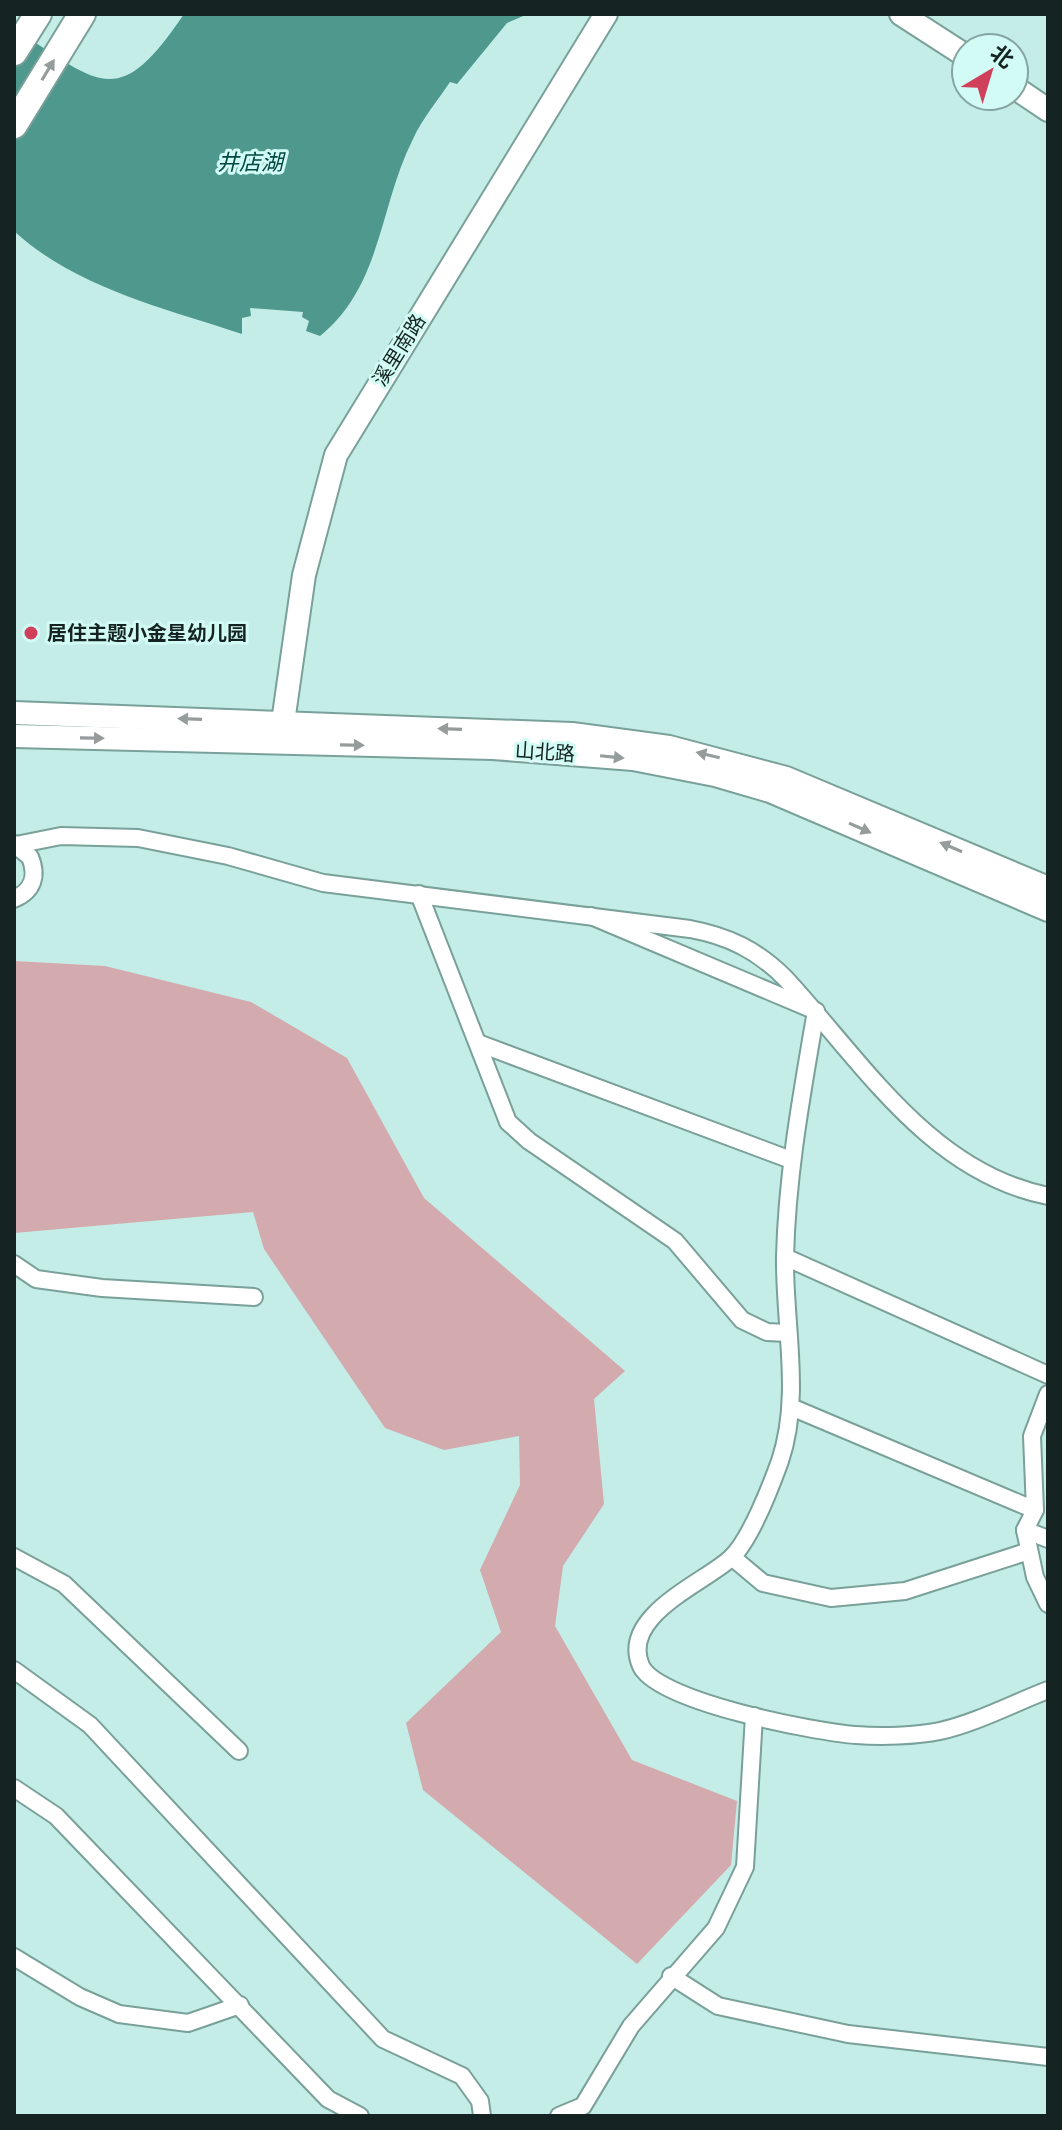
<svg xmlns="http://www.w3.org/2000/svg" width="1062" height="2130" font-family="'Public Sans','Noto Sans SC',sans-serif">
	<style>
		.green { fill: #d3aaad }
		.water { fill: #4f988e }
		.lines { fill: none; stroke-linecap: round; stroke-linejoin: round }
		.street-casing { stroke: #79a099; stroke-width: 20 }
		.secondary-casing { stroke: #79a099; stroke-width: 26 }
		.primary-casing { stroke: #79a099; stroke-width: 30 }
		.street { stroke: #fff; stroke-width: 16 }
		.secondary { stroke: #fff; stroke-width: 22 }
		.primary { stroke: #fff; stroke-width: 26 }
		.oneway { fill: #969c9c }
		.poi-dot { fill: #d0405a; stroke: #d1fbf4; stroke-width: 3 }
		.labels { text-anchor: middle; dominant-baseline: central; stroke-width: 6; stroke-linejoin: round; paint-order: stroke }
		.street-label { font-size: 20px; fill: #152422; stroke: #d1fbf4 }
		.poi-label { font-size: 20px; font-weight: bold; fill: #152422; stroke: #d1fbf4; text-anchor: start }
		.water-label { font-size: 22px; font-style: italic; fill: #014841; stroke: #d1fbf4 }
	</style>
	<rect width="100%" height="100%" fill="#c4ede7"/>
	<!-- green -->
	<path class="green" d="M 14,961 L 105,966 L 251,1002 L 347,1058 L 424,1198 L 625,1371 L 594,1399 L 604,1504 L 563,1566 L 555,1626 L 632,1760 L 737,1801 L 731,1865 L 637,1964 L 423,1790 L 406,1723 L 501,1632 L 480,1570 L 520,1485 L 519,1436 L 444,1450 L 385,1428 L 264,1249 L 253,1212 L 14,1233 Z"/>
	<!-- water -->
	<path class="water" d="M 184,14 L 528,14 L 507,23 L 457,84 L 450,82 C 438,100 422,119 413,139 C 379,206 382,286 320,336 L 306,331 L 309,321 L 302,317 L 303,312 L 250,308 L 251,316 L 242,318 L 242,334 C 164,308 76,288 14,231 L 14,29 C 99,82 117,114 184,14 Z"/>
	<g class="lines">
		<!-- street casing -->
		<g class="street-casing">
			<g id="street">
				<path d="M 14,844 L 30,857 C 38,876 33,891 14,899"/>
				<path d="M 16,845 L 61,836 L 138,838 L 228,856 L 323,883 L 690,929 C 728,936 757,950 785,978 C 862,1061 929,1172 1048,1196"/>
				<path d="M 419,894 L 508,1122 L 529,1141 L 675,1241 L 742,1320 L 767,1332 L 787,1333"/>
				<path d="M 591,916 L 816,1011 C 802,1093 787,1173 785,1257 C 784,1324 802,1396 780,1461 C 771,1486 750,1540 731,1558 C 704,1583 619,1616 641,1666 C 658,1702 816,1732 856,1735 C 881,1737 916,1736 940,1731 C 976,1723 1014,1703 1048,1690"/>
				<path d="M 478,1043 L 791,1160"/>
				<path d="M 785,1257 L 1048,1375"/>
				<path d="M 14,1264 L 36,1279 L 102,1288 L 254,1297"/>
				<path d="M 1048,1394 L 1032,1436 L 1035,1510 L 1025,1530 L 1035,1577 L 1048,1604"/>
				<path d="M 791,1407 L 1035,1510"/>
				<path d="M 1025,1530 L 1048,1539"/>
				<path d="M 14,1557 L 64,1584 L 239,1751"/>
				<path d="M 732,1557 L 763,1583 L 831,1598 L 905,1591 L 1029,1551"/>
				<path d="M 14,1670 L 90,1725 L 383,2039 L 462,2076 L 480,2101 L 482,2116"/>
				<path d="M 14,1788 L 56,1816 L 328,2099 L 360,2116"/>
				<path d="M 14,1957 L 80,1997 L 119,2014 L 188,2023 L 240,2005"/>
				<path d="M 671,1976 L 718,2006 L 848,2034 L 1048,2057"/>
				<path d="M 559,2116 L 583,2106 L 631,2026 L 716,1928 L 745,1867 L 754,1716"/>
			</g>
		</g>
		<!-- secondary casing -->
		<g class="secondary-casing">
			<g id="secondary">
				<path d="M 901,14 L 966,56"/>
				<path d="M 1014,87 L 1048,110"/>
				<path d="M 14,713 L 572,734 L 669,747 L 786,778 L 1048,888"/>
				<path d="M 283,722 L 304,575 L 336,455 L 606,14"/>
				<path d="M 14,736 L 493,748 L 633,759 L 715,775 L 770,791 L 1048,910"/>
			</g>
		</g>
		<!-- primary casing -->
		<g class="primary-casing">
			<g id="primary">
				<path d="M 14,52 L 38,14"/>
				<path d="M 14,125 L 82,14"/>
			</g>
		</g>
		<!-- street -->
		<use href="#street" class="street"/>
		<!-- secondary -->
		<use href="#secondary" class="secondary"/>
		<!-- primary -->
		<use href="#primary" class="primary"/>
	</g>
	<!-- one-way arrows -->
	<defs><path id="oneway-solid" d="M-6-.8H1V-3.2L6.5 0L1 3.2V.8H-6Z" transform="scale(2)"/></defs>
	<g class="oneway">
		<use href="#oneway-solid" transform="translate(48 70) rotate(-59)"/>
		<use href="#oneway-solid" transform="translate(190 719) rotate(-178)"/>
		<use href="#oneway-solid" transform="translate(450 729) rotate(-178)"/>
		<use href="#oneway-solid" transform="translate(92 738) rotate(1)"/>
		<use href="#oneway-solid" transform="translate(352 745) rotate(1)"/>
		<use href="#oneway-solid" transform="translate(708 755) rotate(-167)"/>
		<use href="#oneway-solid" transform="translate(612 757) rotate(6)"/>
		<use href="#oneway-solid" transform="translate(860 828) rotate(24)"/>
		<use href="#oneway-solid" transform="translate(951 847) rotate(-157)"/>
	</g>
	<!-- markers -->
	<circle class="poi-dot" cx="31" cy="633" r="8"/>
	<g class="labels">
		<!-- street labels -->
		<g class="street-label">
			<text transform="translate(399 350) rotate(-58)">溪里南路</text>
			<text transform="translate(545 752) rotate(4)">山北路</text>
		</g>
		<!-- poi labels -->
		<g class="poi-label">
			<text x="47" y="633">居住主题小金星幼儿园</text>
		</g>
		<!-- water labels -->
		<g class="water-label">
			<text x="250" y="162">井店湖</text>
		</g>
	</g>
	<!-- border -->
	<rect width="1062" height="2130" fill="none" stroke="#152422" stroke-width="32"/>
	<!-- north arrow -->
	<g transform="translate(990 72) rotate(38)"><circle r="38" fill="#d1fbf4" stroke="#86a5a0" stroke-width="2"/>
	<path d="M0-6L14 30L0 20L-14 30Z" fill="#d0405a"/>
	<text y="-12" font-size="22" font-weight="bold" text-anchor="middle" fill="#152422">北</text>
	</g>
</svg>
